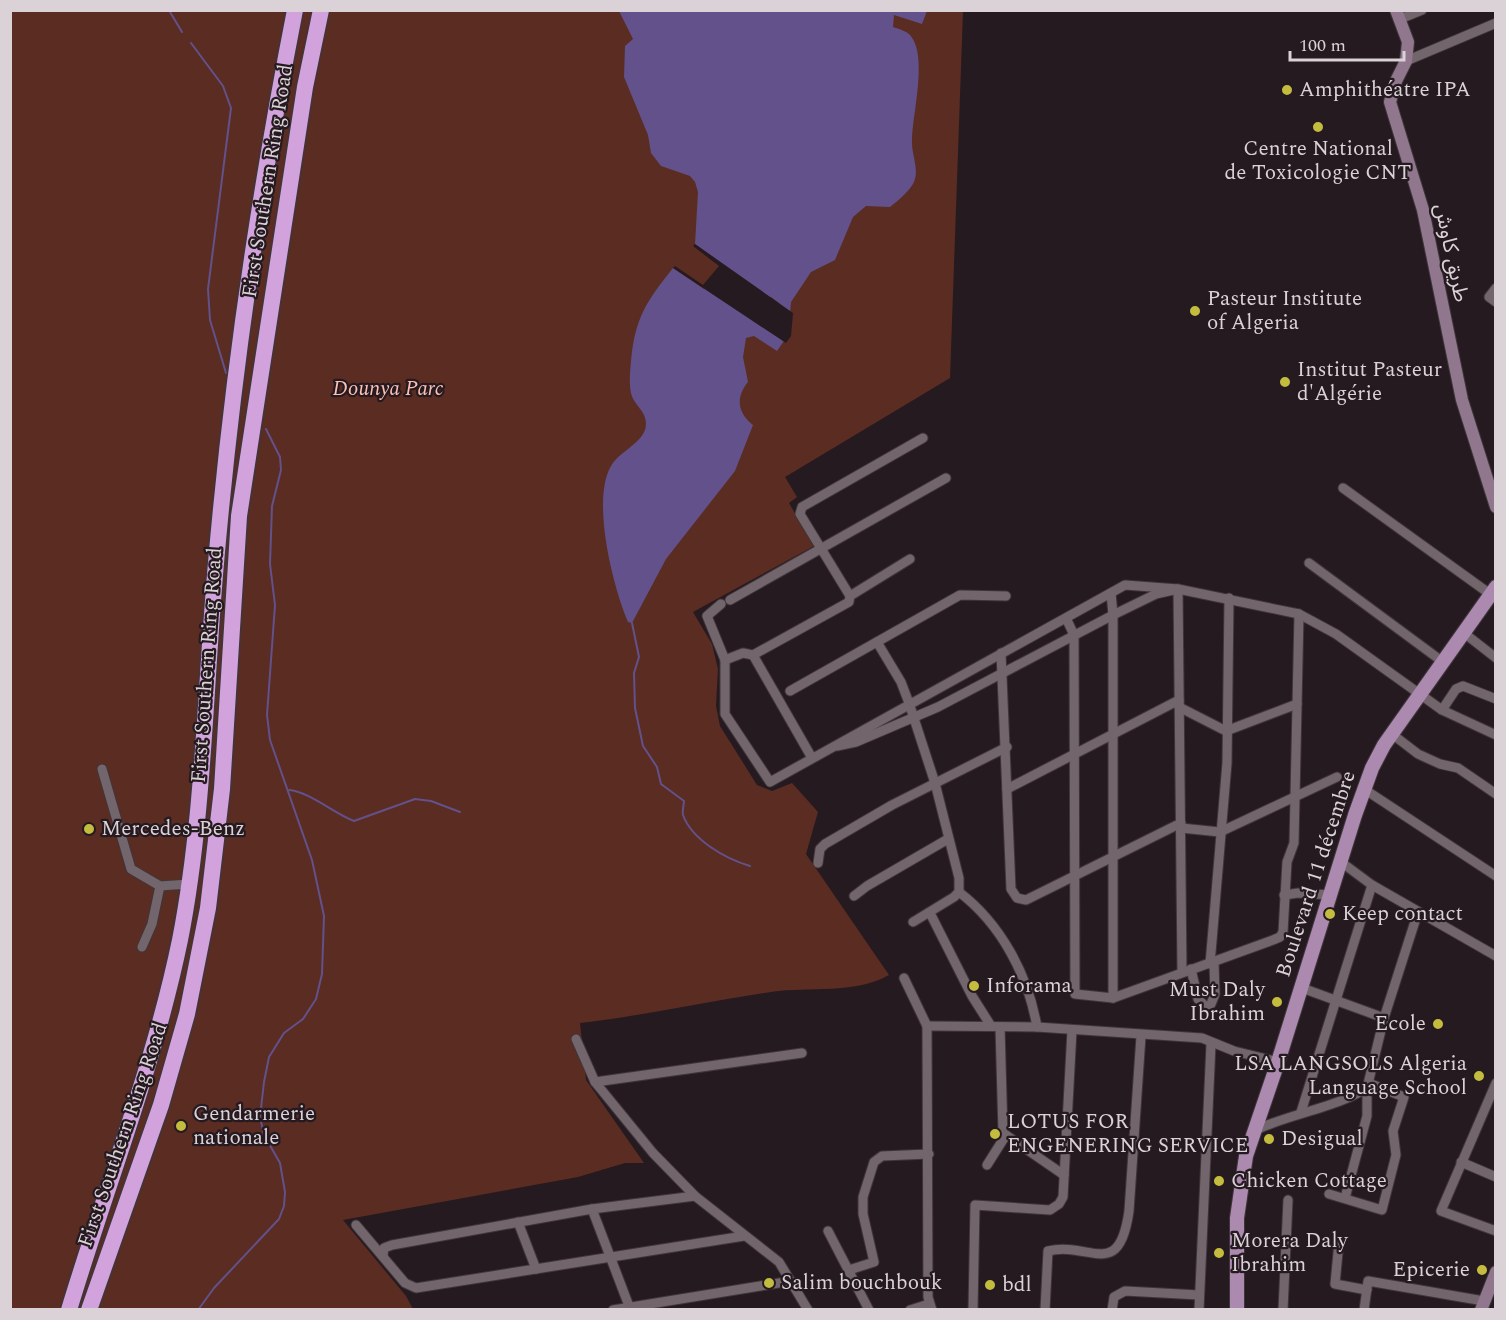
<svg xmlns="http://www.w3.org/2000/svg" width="1506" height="1320" font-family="Spectral,'Noto Sans Arabic',serif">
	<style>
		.green { fill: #5b2c22 }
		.water { fill: #62518b; fill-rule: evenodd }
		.pier { fill: #251a20 }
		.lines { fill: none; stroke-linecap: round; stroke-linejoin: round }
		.stream { stroke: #62518b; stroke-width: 2 }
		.street-casing { stroke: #3f363b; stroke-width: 11 }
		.secondary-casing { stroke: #3f363b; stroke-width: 14 }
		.primary-casing { stroke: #3f363b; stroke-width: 16 }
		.highway-casing { stroke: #3f363b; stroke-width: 19 }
		.street { stroke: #73656c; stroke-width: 9 }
		.secondary { stroke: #90778e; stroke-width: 12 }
		.primary { stroke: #ac8ab0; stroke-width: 14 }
		.highway { stroke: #d2a2dd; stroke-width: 16 }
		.poi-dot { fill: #c4bc3e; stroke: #251a20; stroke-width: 2 }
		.labels { text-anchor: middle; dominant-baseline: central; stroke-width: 4.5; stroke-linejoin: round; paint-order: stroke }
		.poi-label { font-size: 21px; fill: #dad2d7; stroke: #251a20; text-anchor: start }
		.street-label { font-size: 21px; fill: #dad2d7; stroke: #251a20 }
		.park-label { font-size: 21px; font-style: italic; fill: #fec1b3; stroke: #251a20 }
	</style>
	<rect width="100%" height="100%" fill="#251a20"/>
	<!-- green -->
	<path class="green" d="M 10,11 L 963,11 L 950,378 L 785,477 L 797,497 L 789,503 L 814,546 L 693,612 L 712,644 L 718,669 L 716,706 L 720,726 L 757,785 L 772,791 L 792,783 L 818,812 L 806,854 L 889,975 C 853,995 810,986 771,992 C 707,1001 644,1016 580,1023 L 586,1080 L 644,1163 L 625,1163 L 578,1177 L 343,1220 L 406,1296 L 413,1309 L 11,1309 Z"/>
	<!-- water -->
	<path class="water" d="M 619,11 L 927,11 L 922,24 L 894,15 L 893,27 C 899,29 906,31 910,35 C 929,56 911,118 912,143 C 912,156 920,171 913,184 C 908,192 898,201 890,207 L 866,206 L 853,217 L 835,260 L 811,272 L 791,302 L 788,335 L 777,351 L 754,336 L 746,338 L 743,357 L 748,382 C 735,398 738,413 753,425 L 735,471 L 666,559 L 632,623 L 628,622 C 613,587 591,500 611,466 C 619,452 639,445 645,430 C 650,412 634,407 631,393 C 629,384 630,371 631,361 C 635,318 646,302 673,268 L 704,289 L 724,265 L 695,244 L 698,192 L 695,182 L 690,176 L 661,166 L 651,153 L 648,135 L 624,77 L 625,46 L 633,39 ZM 771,297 L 780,304 L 776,330 L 770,332 L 753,321 Z"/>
	<!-- pier -->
	<path class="pier" d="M 695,244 L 793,313 L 791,336 L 786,343 L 673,268 L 675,266 L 703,285 L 719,266 L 693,246 Z"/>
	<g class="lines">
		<!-- stream -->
		<g class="stream">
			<path d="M 170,12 L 182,32"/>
			<path d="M 191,43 L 223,86 L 231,108 L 208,289 L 210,320 L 226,373"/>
			<path d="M 632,623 L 639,657 L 634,673 L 635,708 L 643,746 L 657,767 L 661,784 L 684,801 C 684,804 682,811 683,815 C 692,840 726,859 750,866"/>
			<path d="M 289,790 C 308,791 335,814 354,821 L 415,799 L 431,801 L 460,812"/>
			<path d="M 198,1310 L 214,1288 L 279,1219 L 284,1206 L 285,1192 L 280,1163 L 264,1135 L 260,1117 L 264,1082 L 269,1057 L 284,1033 L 303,1019 L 316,999 L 322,974 L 324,916 L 312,860 L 270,740 L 267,715 L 275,605 L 270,564 L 272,506 L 281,470 L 280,457 L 266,429"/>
		</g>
		<!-- street casing -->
		<g class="street-casing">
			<g id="street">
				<path d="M 1400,19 L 1422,10"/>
				<path d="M 1406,61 L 1496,23"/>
				<path d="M 1496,288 L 1489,297 L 1496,302"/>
				<path d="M 1343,488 L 1490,594"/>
				<path d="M 1309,563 L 1443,662"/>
				<path d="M 1111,593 L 1113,615 L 1113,998"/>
				<path d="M 850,596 L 910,559"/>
				<path d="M 730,600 L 946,478"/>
				<path d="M 721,604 L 707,616 L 725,660 L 725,714 L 770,782 L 1125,585 L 1178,589 L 1299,614 L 1336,634 L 1442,710 L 1496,735"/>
				<path d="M 1066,618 L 1074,635 L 1075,994 L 1113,998 L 1273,940 L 1280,937 L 1283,932 L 1287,862 L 1294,843 L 1299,614"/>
				<path d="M 1464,633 L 1496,658"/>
				<path d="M 877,642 L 901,682 L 909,703 L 935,783 L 959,878 L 959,892 L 954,897 L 913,922"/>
				<path d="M 1001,653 L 1011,889 L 1017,898 L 1026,900 L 1181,823"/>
				<path d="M 725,660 L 743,653 L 753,655"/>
				<path d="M 790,691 L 960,595 L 1006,596"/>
				<path d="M 1179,707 L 1226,731 L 1297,704"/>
				<path d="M 1442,710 L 1456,689 L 1463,686 L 1496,699"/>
				<path d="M 1392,734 L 1418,754 L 1440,764 L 1458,768 L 1496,794"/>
				<path d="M 837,746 L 856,742 L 938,707 L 1113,615 L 1156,594 L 1178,589 L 1182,972"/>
				<path d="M 812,758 L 753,655 L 849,602 L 850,596 L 800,514 L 802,507 L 923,438"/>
				<path d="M 102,769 L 131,869 L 160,886 L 189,884"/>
				<path d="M 1007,789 L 1179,700"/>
				<path d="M 1364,789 L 1496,876"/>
				<path d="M 1181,828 L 1220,832 L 1337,777"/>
				<path d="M 1341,862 L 1372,885 L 1496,956"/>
				<path d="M 818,863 L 820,849 L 825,844 L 892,805 L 1007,747"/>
				<path d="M 959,892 C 1001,924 1028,975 1037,1027"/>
				<path d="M 1284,895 L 1298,893 L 1331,895"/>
				<path d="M 854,896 L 867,886 L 948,839"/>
				<path d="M 930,913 L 972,996 L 991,1026"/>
				<path d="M 142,947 L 152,924 L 160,886"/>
				<path d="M 1210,964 L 1227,763 L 1229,598"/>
				<path d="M 1191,969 L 1198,999 L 1206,1007 L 1211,1004 L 1215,994 L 1214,962"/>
				<path d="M 904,978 L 927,1026 L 928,1297 L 932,1310"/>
				<path d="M 1302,988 L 1384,1018"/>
				<path d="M 927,1026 L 1037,1027 L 1202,1038 L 1234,1051 L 1278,1062"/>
				<path d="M 1000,1027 L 1003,1133 L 1064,1175"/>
				<path d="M 576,1039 L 595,1082 L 653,1153 L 695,1196 L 779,1262 L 808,1310"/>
				<path d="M 595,1082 L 802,1053"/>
				<path d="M 1496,1083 L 1441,1211 L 1496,1231"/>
				<path d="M 1301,1112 L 1372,885"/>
				<path d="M 1256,1130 C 1288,1114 1346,1106 1371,1084 L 1404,1097 L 1393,1131 L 1396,1155 L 1382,1210 L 1329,1194"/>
				<path d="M 1461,1162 L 1496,1177"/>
				<path d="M 987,1165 L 1006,1135"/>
				<path d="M 1345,1198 L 1367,1116 L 1367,1088 L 1384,1018 L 1418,912"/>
				<path d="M 592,1209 L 629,1306"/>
				<path d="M 518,1222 L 536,1269"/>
				<path d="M 356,1225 L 405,1283 L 416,1288 L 744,1236"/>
				<path d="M 828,1231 L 869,1310"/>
				<path d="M 1339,1242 L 1335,1284 L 1367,1290"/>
				<path d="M 383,1255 L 384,1248 L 392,1245 L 592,1209 L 695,1196"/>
				<path d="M 849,1270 L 874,1262 L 863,1214 L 863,1197 L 874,1162 L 882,1156 L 929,1154"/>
				<path d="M 613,1310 L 791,1281"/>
				<path d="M 910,1310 L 929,1304"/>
				<path d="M 973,1310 L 975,1205 L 1050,1210 L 1059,1204 L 1063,1197 L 1072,1030"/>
				<path d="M 1045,1310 L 1048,1251 C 1090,1241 1119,1282 1129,1211 L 1141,1036"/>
				<path d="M 1112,1310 L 1114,1297 L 1125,1291 L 1199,1295"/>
				<path d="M 1199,1310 L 1211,1044"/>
				<path d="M 1283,1310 L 1288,1200"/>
				<path d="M 1364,1310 L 1368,1281 L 1484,1301"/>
			</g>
		</g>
		<!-- secondary casing -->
		<g class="secondary-casing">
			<g id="secondary">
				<path d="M 1396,10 L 1408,42 L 1406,61 L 1396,81 L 1390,102 L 1423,210 L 1462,400 L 1496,507"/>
				<path d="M 1481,1310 L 1496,1272"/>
			</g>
		</g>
		<!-- primary casing -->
		<g class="primary-casing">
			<path id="primary" d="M 1237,1310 L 1237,1218 L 1246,1156 L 1278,1062 L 1355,815 L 1372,768 L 1384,745 L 1496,587"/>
		</g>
		<!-- highway casing -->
		<g class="highway-casing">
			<g id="highway">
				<path d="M 69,1310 C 106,1187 154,1066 180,940 C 204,818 205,688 216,563 C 232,378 259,193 295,10"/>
				<path d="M 89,1310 L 161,1105 L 187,1014 L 208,908 L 222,789 L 239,516 L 305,87 L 321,10"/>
			</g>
		</g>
		<!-- street -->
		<use href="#street" class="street"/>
		<!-- secondary -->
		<use href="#secondary" class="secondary"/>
		<!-- primary -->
		<use href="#primary" class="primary"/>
		<!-- highway -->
		<use href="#highway" class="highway"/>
	</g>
	<!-- markers -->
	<g class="poi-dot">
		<circle cx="1287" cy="90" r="6"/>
		<circle cx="1318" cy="127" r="6"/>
		<circle cx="1195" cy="311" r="6"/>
		<circle cx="1285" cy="382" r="6"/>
		<circle cx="89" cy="829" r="6"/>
		<circle cx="1330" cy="914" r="6"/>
		<circle cx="974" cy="986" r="6"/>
		<circle cx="1277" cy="1002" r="6"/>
		<circle cx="1438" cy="1024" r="6"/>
		<circle cx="1479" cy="1076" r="6"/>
		<circle cx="181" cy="1126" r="6"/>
		<circle cx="995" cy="1134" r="6"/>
		<circle cx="1269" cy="1139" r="6"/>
		<circle cx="1219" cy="1181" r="6"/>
		<circle cx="1219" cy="1253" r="6"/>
		<circle cx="1482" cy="1270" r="6"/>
		<circle cx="769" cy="1283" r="6"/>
		<circle cx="990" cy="1285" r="6"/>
	</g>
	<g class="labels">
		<!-- poi labels -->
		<g class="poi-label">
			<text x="1299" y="90">Amphithéatre IPA</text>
			<text x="1318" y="149" text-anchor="middle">Centre National<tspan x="1318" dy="24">de Toxicologie CNT</tspan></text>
			<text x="1207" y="299">Pasteur Institute<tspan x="1207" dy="24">of Algeria</tspan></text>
			<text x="1297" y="370">Institut Pasteur<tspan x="1297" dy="24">d'Algérie</tspan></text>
			<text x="101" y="829">Mercedes-Benz</text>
			<text x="1342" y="914">Keep contact</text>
			<text x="986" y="986">Inforama</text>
			<text x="1265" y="990" text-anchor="end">Must Daly<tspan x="1265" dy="24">Ibrahim</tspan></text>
			<text x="1426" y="1024" text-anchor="end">Ecole</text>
			<text x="1467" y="1064" text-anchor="end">LSA LANGSOLS Algeria<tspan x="1467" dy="24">Language School</tspan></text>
			<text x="193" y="1114">Gendarmerie<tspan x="193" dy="24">nationale</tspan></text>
			<text x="1007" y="1122">LOTUS FOR<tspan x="1007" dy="24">ENGENERING SERVICE</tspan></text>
			<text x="1281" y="1139">Desigual</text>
			<text x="1231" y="1181">Chicken Cottage</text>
			<text x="1231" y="1241">Morera Daly<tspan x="1231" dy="24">Ibrahim</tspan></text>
			<text x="1470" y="1270" text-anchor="end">Epicerie</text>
			<text x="781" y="1283">Salim bouchbouk</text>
			<text x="1002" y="1285">bdl</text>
		</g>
		<!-- street labels -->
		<g class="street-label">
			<text transform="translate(268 181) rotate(-81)">First Southern Ring Road</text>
			<text transform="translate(1451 253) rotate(78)">طريق كاوش</text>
			<text transform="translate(207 665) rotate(-86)">First Southern Ring Road</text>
			<text transform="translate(1316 874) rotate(-72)">Boulevard 11 décembre</text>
			<text transform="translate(123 1135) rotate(-71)">First Southern Ring Road</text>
		</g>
		<!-- park labels -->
		<g class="park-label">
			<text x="388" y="389">Dounya Parc</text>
		</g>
	</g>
	<!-- border -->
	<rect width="1506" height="1320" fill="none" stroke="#dad2d7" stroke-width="24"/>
	<!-- scale -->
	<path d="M1290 51v9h114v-9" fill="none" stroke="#dad2d7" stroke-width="3"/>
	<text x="1299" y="51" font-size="18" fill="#dad2d7" stroke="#251a20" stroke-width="4.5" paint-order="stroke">100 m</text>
</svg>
